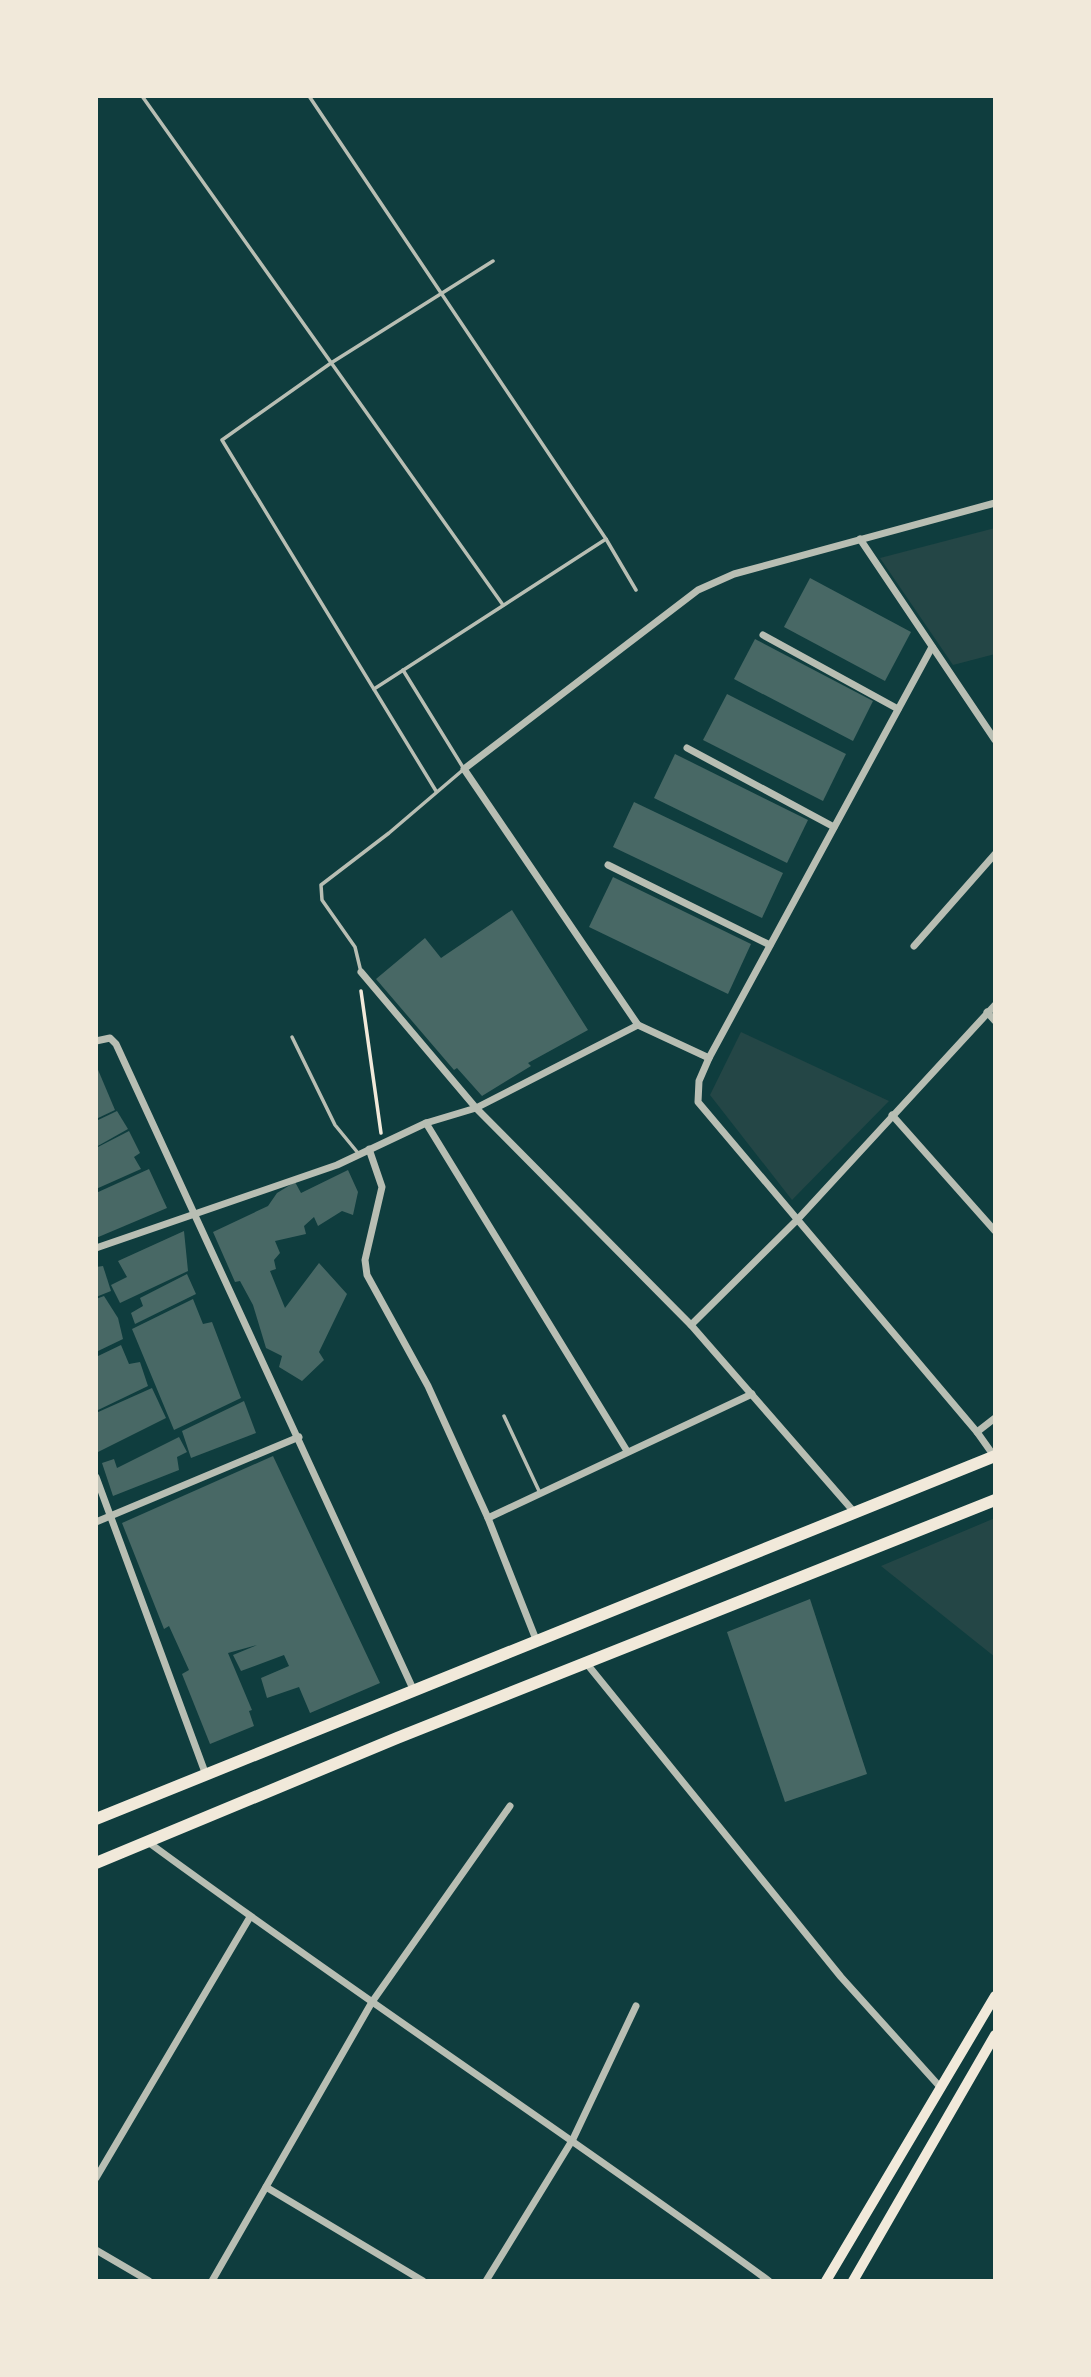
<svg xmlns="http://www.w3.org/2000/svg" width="1091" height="2377" font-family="Roboto,sans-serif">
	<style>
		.green { fill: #244646 }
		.building { fill: #486865 }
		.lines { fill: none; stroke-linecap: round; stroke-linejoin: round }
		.path { stroke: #f1e9da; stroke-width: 3.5 }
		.service { stroke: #b8beb3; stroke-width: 3.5 }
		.minor { stroke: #b8beb3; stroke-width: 7 }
		.secondary { stroke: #f1e9da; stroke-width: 10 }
		.trunk { stroke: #f1e9da; stroke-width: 12 }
	</style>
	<rect width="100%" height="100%" fill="#0f3d3e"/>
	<!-- green -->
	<g class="green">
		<path d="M 995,528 L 995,654 L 953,665 L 880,558 Z"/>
		<path d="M 741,1032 L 889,1101 L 792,1200 L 710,1095 Z"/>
		<path d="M 995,1518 L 995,1657 L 881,1566 Z"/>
	</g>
	<!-- building -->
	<g class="building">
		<path d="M 810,578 L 911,632 L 885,681 L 784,627 Z"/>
		<path d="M 755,639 L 873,701 L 853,741 L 734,679 Z"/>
		<path d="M 727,694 L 846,754 L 823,801 L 703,740 Z"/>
		<path d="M 675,754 L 808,820 L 787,863 L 654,798 Z"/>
		<path d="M 634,802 L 783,873 L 762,918 L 613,847 Z"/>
		<path d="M 613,877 L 751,944 L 728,994 L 589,927 Z"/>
		<path d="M 512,910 L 588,1030 L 528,1063 L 531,1066 L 482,1096 L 457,1068 L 454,1070 L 376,979 L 425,938 L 441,958 Z"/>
		<path d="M 96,1065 L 115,1110 L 96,1119 Z"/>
		<path d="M 117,1111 L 128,1129 L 96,1147 L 96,1121 Z"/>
		<path d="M 129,1131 L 140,1153 L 134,1157 L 141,1169 L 96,1189 L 96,1148 Z"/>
		<path d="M 149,1169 L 167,1208 L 96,1238 L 96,1193 Z"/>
		<path d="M 348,1170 L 358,1192 L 353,1215 L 342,1211 L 318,1226 L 314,1217 L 304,1226 L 306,1234 L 275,1241 L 280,1253 L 274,1260 L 276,1269 L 270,1271 L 285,1308 L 319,1263 L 347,1294 L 319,1352 L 324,1360 L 302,1381 L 279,1367 L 282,1356 L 266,1348 L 253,1305 L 240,1281 L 235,1282 L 213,1232 L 268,1206 L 277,1193 L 295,1182 L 301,1193 Z"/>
		<path d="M 184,1231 L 188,1271 L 120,1303 L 111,1285 L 127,1277 L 118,1261 Z"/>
		<path d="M 103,1266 L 111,1291 L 96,1297 L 96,1267 Z"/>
		<path d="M 187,1274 L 196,1294 L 135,1324 L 131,1313 L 143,1306 L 140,1298 Z"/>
		<path d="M 104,1296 L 118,1318 L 123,1339 L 96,1352 L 96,1299 Z"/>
		<path d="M 193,1299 L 203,1324 L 212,1322 L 241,1398 L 174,1430 L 132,1329 Z"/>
		<path d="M 121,1345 L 129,1364 L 140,1362 L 148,1386 L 96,1411 L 96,1357 Z"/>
		<path d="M 152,1388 L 166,1418 L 96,1453 L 96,1413 Z"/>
		<path d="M 244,1401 L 256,1433 L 191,1458 L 182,1431 Z"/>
		<path d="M 179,1437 L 187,1452 L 177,1457 L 179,1470 L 113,1496 L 102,1463 L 114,1459 L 117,1468 Z"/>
		<path d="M 273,1456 L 380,1683 L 310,1713 L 299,1687 L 267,1698 L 261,1678 L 289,1666 L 284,1655 L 241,1671 L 233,1655 L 257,1645 L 228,1653 L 252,1710 L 249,1711 L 254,1726 L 210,1744 L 182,1674 L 189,1670 L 169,1626 L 164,1629 L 122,1523 Z"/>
		<path d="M 810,1599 L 867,1774 L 785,1802 L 727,1632 Z"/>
	</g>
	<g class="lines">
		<!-- path -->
		<path class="path" d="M 361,991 L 381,1133"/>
		<!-- service -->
		<g class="service">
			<path d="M 142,96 L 503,605"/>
			<path d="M 309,96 L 606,539 L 636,590"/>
			<path d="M 374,689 L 606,539"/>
			<path d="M 436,791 L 222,440 L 331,363 L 493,261"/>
			<path d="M 361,972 L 355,947 L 322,900 L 321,885 L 389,833 L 464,769 L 403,670"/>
			<path d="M 292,1037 L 335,1125 L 358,1153"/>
			<path d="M 504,1416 L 540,1493"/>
		</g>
		<!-- minor -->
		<g class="minor">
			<path d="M 860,539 L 995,740"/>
			<path d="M 763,635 L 898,709"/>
			<path d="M 932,647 L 709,1058 L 699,1081 L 698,1102 L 977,1432 L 994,1456"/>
			<path d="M 687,748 L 834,827"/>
			<path d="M 608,865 L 770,945"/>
			<path d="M 914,946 L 995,854"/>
			<path d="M 361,972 L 476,1108 L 691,1325 L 855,1513"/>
			<path d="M 987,1012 L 995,1021"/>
			<path d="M 96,1041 L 110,1038 L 116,1044 L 414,1691"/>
			<path d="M 709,1058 L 638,1025 L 464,769 L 698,590 L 734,574 L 995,503"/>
			<path d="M 892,1115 L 995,1231"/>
			<path d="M 426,1123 L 627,1451"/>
			<path d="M 369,1149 L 382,1187 L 365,1260 L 367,1275 L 428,1386 L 488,1518 L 537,1642"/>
			<path d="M 96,1248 L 337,1165 L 426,1123 L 476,1108 L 638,1025"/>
			<path d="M 691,1325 L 798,1219 L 995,1005"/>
			<path d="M 977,1432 L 995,1418"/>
			<path d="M 96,1477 L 206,1775"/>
			<path d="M 488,1518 L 752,1394"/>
			<path d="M 96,1522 L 299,1437"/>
			<path d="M 587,1664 L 841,1977 L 941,2088"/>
			<path d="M 148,1842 C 352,1992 564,2132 769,2281"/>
			<path d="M 96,2178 L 250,1917"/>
			<path d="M 266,2187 L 423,2281"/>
			<path d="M 96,2250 L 149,2281"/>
			<path d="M 212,2281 L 372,2002 L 510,1806"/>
			<path d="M 486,2281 L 573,2139 L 636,2006"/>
		</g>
		<!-- secondary -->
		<g class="secondary">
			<path d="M 826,2281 L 995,1996"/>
			<path d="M 853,2281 L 995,2035"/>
		</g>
		<!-- trunk -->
		<g class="trunk">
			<path d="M 96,1819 L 995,1456"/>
			<path d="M 96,1863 L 397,1738 L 995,1500"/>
		</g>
	</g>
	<!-- border -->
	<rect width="1091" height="2377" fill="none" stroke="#f1e9da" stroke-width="196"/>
</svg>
